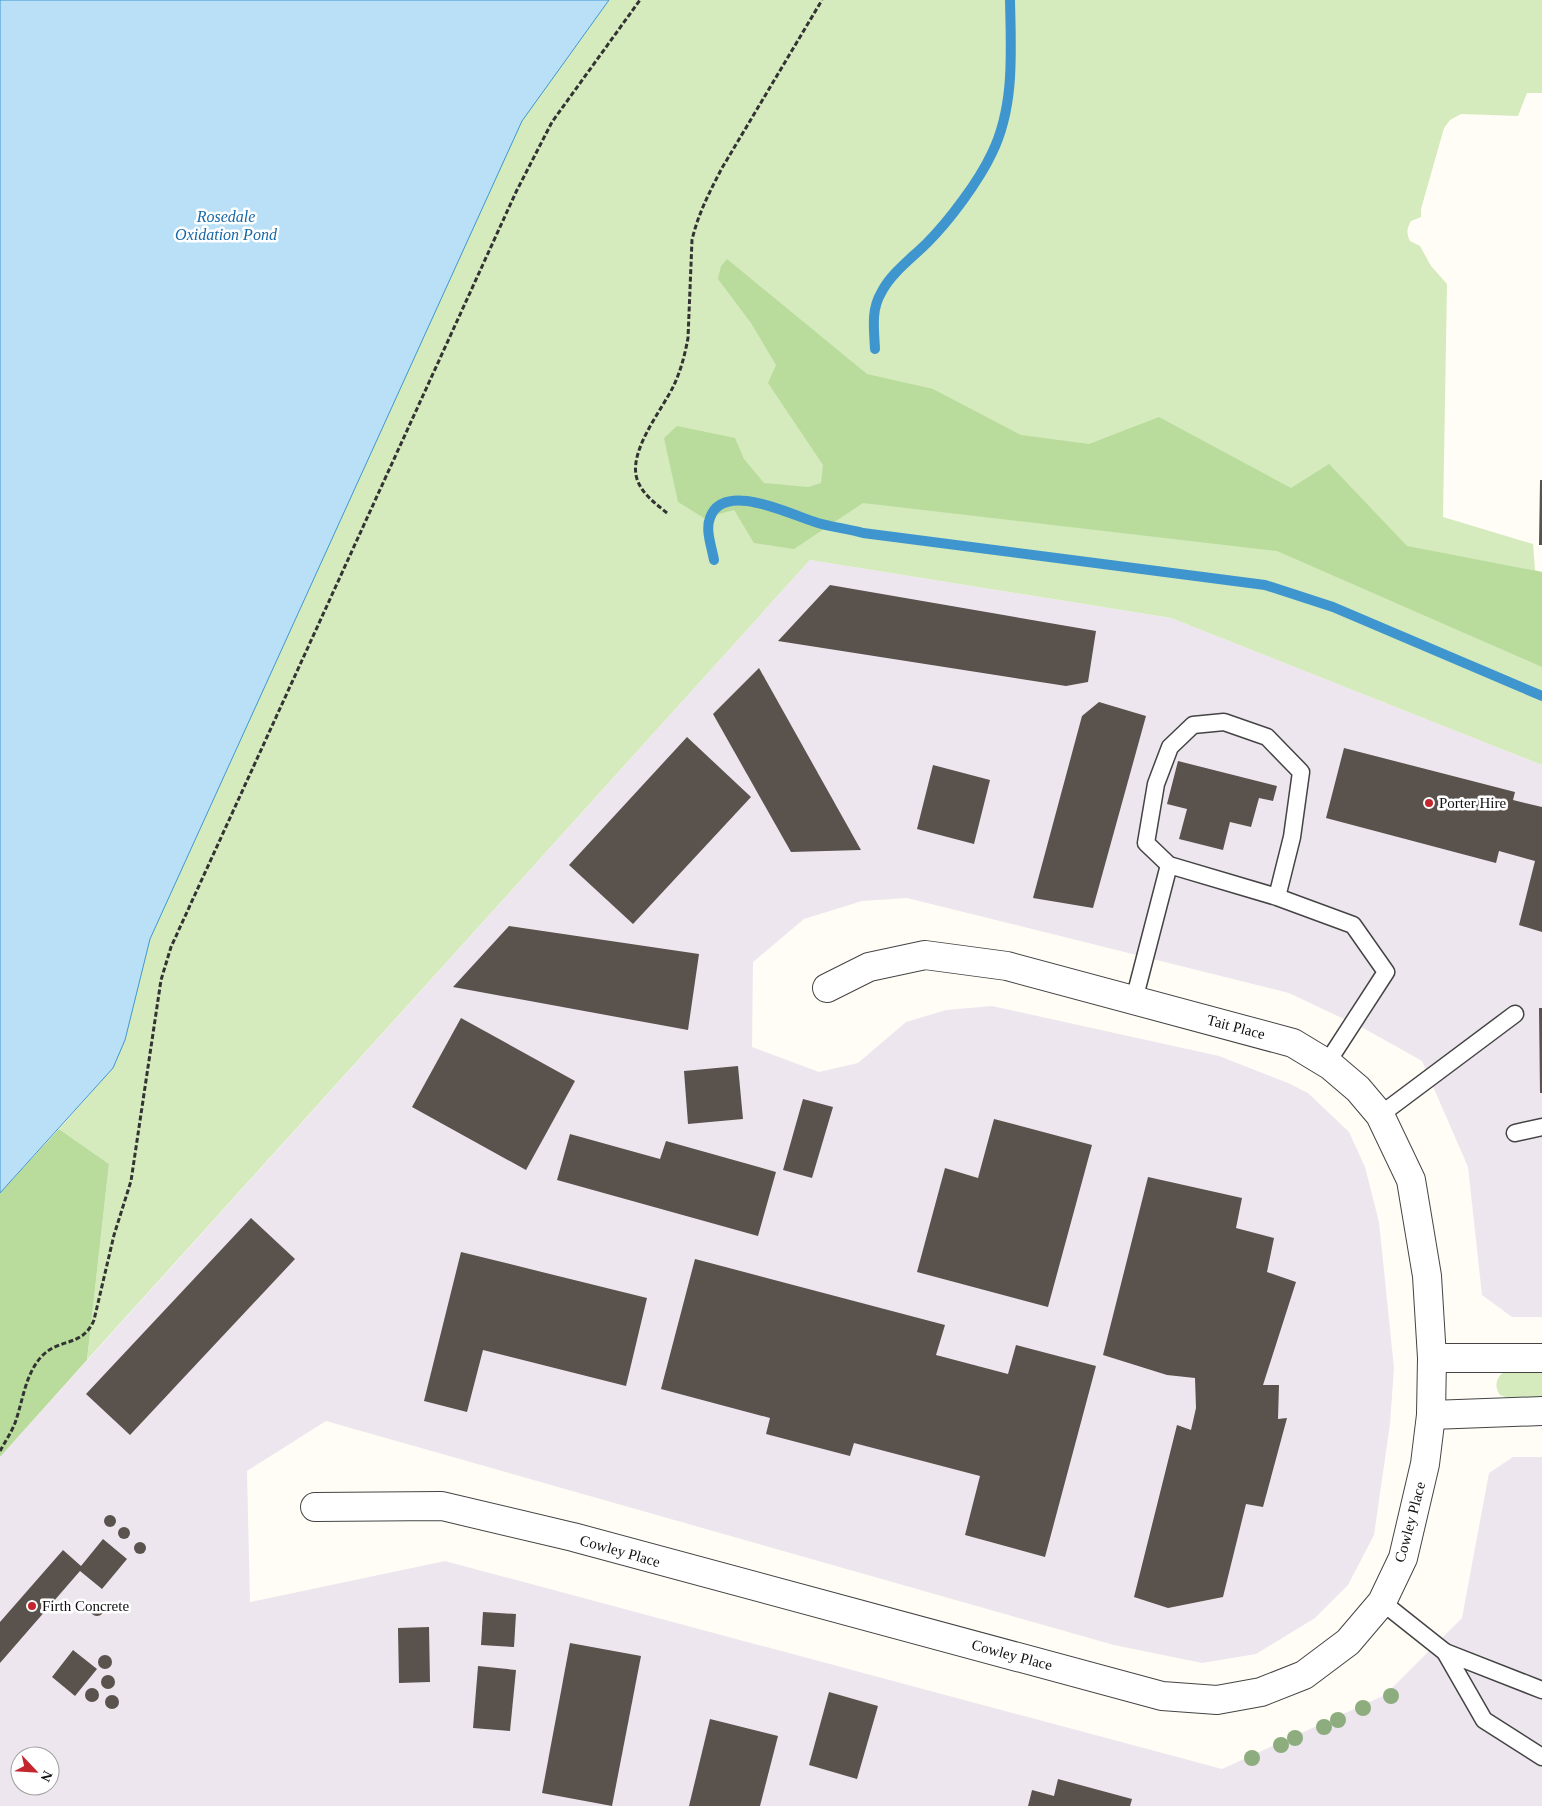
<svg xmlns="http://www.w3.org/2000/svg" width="1542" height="1806" font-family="Georgia,serif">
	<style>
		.industrial { fill: #eee6ef; fill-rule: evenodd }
		.green { fill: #d5ebbd }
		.forest { fill: #b9dc9c }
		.water { fill: #b9e0f7; stroke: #3f96cf }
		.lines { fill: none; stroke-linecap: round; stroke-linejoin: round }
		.stream { stroke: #3f96cf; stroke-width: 10 }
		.building { fill: #5a524d }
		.service-casing { stroke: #444; stroke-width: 19 }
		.minor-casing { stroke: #444; stroke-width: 30 }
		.path { stroke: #333; stroke-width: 3; stroke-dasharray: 5 2.5; stroke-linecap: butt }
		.service { stroke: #fff; stroke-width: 16 }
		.minor { stroke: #fff; stroke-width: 28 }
		.tree { fill: #8dad7f }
		.poi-dot { fill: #c4262e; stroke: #fff; stroke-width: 2 }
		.labels { text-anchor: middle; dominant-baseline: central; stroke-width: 5; stroke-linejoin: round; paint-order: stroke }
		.poi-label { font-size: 15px; fill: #111; stroke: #fff; text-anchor: start }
		.street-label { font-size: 15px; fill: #111; stroke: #fff }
		.water-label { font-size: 16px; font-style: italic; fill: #1768a6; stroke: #fff }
	</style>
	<rect width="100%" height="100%" fill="#fffdf5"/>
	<!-- industrial -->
	<path class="industrial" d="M 810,560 L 1171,618 L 1542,765 L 1542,1317 L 1512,1317 L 1482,1295 L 1468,1167 L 1422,1061 L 1365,1029 L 1289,993 L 907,898 L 862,901 L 804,919 L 753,962 L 752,1047 L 819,1072 L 858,1063 L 906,1022 L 946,1010 L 992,1006 L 1219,1056 L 1288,1083 L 1308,1093 L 1349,1132 L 1365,1167 L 1379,1222 L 1394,1368 L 1390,1424 L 1374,1535 L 1348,1585 L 1315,1618 L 1256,1654 L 1202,1663 L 1114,1645 L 326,1421 L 247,1471 L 250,1602 L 445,1561 L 1222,1769 L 1385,1695 L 1462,1618 L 1489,1473 L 1513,1457 L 1542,1457 L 1542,1806 L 0,1806 L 0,1457 ZM 20,1756 L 50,1756 L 50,1786 L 20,1786 Z"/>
	<!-- green -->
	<g class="green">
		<path d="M 609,0 L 1542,0 L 1542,93 L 1527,93 L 1518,116 L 1461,114 L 1450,120 L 1444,128 L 1421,209 L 1421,217 L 1411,221 C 1407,228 1406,233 1410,241 L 1420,246 L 1431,266 L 1447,284 L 1443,517 L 1533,544 L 1535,570 L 1542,572 L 1542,765 L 1171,618 L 810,560 L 87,1360 L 109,1164 L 59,1129 L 113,1068 L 125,1039 L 150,939 L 522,120 Z"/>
		<path d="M 1506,1370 L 1542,1371 L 1542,1399 L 1511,1399 L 1500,1395 C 1493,1385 1497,1376 1506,1370 Z"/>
	</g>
	<!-- forest -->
	<g class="forest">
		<path d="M 727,259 L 867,374 L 933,389 L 1021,435 L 1089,444 L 1159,417 L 1291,488 L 1329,464 L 1407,546 L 1542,572 L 1542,667 L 1277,551 L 863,503 L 794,549 L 754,543 L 734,510 L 704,518 L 678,502 L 664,438 L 677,426 L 735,438 L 744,459 L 764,483 L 808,487 L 821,483 L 823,465 L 768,383 L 776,365 L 751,323 L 718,279 L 721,266 Z"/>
		<path d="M 59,1129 L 109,1164 L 87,1360 L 0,1457 L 0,1193 Z"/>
	</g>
	<!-- water -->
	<path class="water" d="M 0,0 L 609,0 L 522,121 L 150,939 L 125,1040 L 113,1068 L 0,1193 Z"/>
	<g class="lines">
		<!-- stream -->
		<g class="stream">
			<path d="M 875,349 C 874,329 871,310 881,293 C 891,273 912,258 927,243 C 949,221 979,181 992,153 C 1015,106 1011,51 1010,0"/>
			<path d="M 714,560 C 712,548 705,530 710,518 C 723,479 793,516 818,523 C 832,527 848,529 863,533 L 1265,585 L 1333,607 L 1542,696"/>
		</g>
	</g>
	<!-- building -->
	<g class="building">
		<path d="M 1540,480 L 1542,480 L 1542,545 L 1539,545 Z"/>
		<path d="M 830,585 L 1096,631 L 1088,682 L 1066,686 L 778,641 Z"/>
		<path d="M 759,668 L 861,850 L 791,852 L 713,714 Z"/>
		<path d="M 1099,702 L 1146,716 L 1093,908 L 1033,898 L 1082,716 Z"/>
		<path d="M 687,737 L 751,797 L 633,924 L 569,865 Z"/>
		<path d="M 1344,748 L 1515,792 L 1513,800 L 1542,807 L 1542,932 L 1519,925 L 1535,861 L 1499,851 L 1496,863 L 1326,818 Z"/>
		<path d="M 1178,761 L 1277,786 L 1273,801 L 1259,798 L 1251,827 L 1230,822 L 1223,850 L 1179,839 L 1187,809 L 1167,804 Z"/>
		<path d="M 933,765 L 990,780 L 974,844 L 917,829 Z"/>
		<path d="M 509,926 L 699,954 L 688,1030 L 453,987 Z"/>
		<path d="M 1539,1008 L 1542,1008 L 1542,1093 L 1540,1093 Z"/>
		<path d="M 461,1018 L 575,1081 L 526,1170 L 412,1107 Z"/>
		<path d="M 738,1066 L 743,1119 L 688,1124 L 684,1071 Z"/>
		<path d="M 803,1099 L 833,1107 L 812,1178 L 783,1170 Z"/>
		<path d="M 994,1119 L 1092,1145 L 1048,1307 L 917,1272 L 945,1168 L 978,1178 Z"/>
		<path d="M 570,1134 L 660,1159 L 666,1141 L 776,1172 L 758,1236 L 557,1180 Z"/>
		<path d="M 1148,1177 L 1242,1198 L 1236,1228 L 1274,1238 L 1267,1272 L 1296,1282 L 1263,1385 L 1279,1385 L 1278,1419 L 1287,1418 L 1263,1507 L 1246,1504 L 1223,1597 L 1168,1608 L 1134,1597 L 1177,1425 L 1191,1430 L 1196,1408 L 1195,1378 L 1167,1375 L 1103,1355 Z"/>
		<path d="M 251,1218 L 295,1259 L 130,1435 L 86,1394 Z"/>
		<path d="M 461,1252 L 647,1298 L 626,1386 L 483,1350 L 467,1412 L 424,1401 Z"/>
		<path d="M 695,1259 L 945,1325 L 936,1355 L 1008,1374 L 1016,1345 L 1096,1366 L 1045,1557 L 965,1535 L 980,1476 L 854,1443 L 850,1456 L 766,1434 L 770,1418 L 661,1389 Z"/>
		<circle cx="110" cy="1521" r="6"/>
		<circle cx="124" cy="1533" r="6"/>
		<path d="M 103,1539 L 127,1559 L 102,1589 L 80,1571 L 0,1663 L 0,1622 L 63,1550 L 81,1566 Z"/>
		<circle cx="140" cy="1548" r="6"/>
		<circle cx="97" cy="1609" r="7"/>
		<path d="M 483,1612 L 516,1614 L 514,1647 L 481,1645 Z"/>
		<path d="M 429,1627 L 430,1682 L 399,1683 L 398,1628 Z"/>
		<path d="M 570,1643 L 641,1656 L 612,1806 L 542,1793 Z"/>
		<path d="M 73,1650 L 97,1669 L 75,1696 L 52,1677 Z"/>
		<circle cx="105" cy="1662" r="7"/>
		<path d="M 478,1666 L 516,1670 L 510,1731 L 473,1728 Z"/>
		<circle cx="108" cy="1682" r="7"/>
		<circle cx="92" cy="1695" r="7"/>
		<path d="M 829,1692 L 878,1706 L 857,1779 L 809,1765 Z"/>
		<circle cx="112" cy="1702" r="7"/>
		<path d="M 710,1719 L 778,1736 L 760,1806 L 689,1806 Z"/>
		<path d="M 1058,1779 L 1132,1799 L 1130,1806 L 1028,1806 L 1032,1790 L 1054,1796 Z"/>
	</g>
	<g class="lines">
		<!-- service casing -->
		<g class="service-casing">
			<g id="service">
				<path d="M 1277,897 L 1292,837 L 1301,772 L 1267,737 L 1224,722 L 1193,725 L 1170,747 L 1156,784 L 1146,843 L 1169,865 L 1277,897 L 1353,925 L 1386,972 L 1327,1063"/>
				<path d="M 1134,1000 L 1169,865"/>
				<path d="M 1380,1115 L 1515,1014"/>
				<path d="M 1515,1133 L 1542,1127"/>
				<path d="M 1382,1602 L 1445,1652"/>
				<path d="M 1542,1690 L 1445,1652 L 1484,1720 L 1542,1757"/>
			</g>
		</g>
		<!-- minor casing -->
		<g class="minor-casing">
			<g id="minor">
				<path d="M 1432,1358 L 1542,1358"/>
				<path d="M 1431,1415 L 1542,1411"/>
				<path d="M 315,1507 L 442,1506 L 573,1537 L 1162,1696 L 1217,1700 L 1261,1692 L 1304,1675 L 1348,1642 L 1382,1602 L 1403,1558 L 1425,1464 L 1431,1415 L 1432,1358 L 1427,1276 L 1411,1180 L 1380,1115 L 1358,1089 L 1331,1066 L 1293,1043 L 1007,966 L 925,955 L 869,967 L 827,988"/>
			</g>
		</g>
		<!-- path -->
		<g class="path">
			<path d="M 667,513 C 655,503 642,494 637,479 C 628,451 662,410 674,385 C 681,370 685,354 688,338 L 692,240 C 698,214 710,191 722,168 L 822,0"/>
			<path d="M 0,1451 C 5,1442 11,1433 15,1423 C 23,1401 25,1374 42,1356 C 59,1338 83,1347 94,1320 L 114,1235 L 131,1181 L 161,980 L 171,947 L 516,192 L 552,122 L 640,0"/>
		</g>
		<!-- service -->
		<use href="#service" class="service"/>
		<!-- minor -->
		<use href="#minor" class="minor"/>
	</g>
	<!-- trees -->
	<g class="tree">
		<circle cx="1391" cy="1696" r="8"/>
		<circle cx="1363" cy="1708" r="8"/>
		<circle cx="1338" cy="1720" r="8"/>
		<circle cx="1324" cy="1727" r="8"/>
		<circle cx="1295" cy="1738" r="8"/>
		<circle cx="1281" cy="1745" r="8"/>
		<circle cx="1252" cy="1758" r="8"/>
	</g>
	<!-- markers -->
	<g class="poi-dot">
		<circle cx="1429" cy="803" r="5"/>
		<circle cx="32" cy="1606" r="5"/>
	</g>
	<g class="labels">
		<!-- poi labels -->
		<g class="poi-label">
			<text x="1439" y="803">Porter Hire</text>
			<text x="42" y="1606">Firth Concrete</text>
		</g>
		<!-- street labels -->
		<g class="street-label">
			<text transform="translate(1236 1027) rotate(15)">Tait Place</text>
			<text transform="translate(1410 1522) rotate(-75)">Cowley Place</text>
			<text transform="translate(620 1551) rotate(16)">Cowley Place</text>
			<text transform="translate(1012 1655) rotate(15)">Cowley Place</text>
		</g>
		<!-- water labels -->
		<g class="water-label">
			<text x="226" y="216">Rosedale<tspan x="226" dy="18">Oxidation Pond</tspan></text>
		</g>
	</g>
	<!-- north arrow -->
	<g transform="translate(35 1771) rotate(115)"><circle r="24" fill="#ffffff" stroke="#a0a0a0"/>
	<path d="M0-4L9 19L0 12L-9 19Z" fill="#c4262e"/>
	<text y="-8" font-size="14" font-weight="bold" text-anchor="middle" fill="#111111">N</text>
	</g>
</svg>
